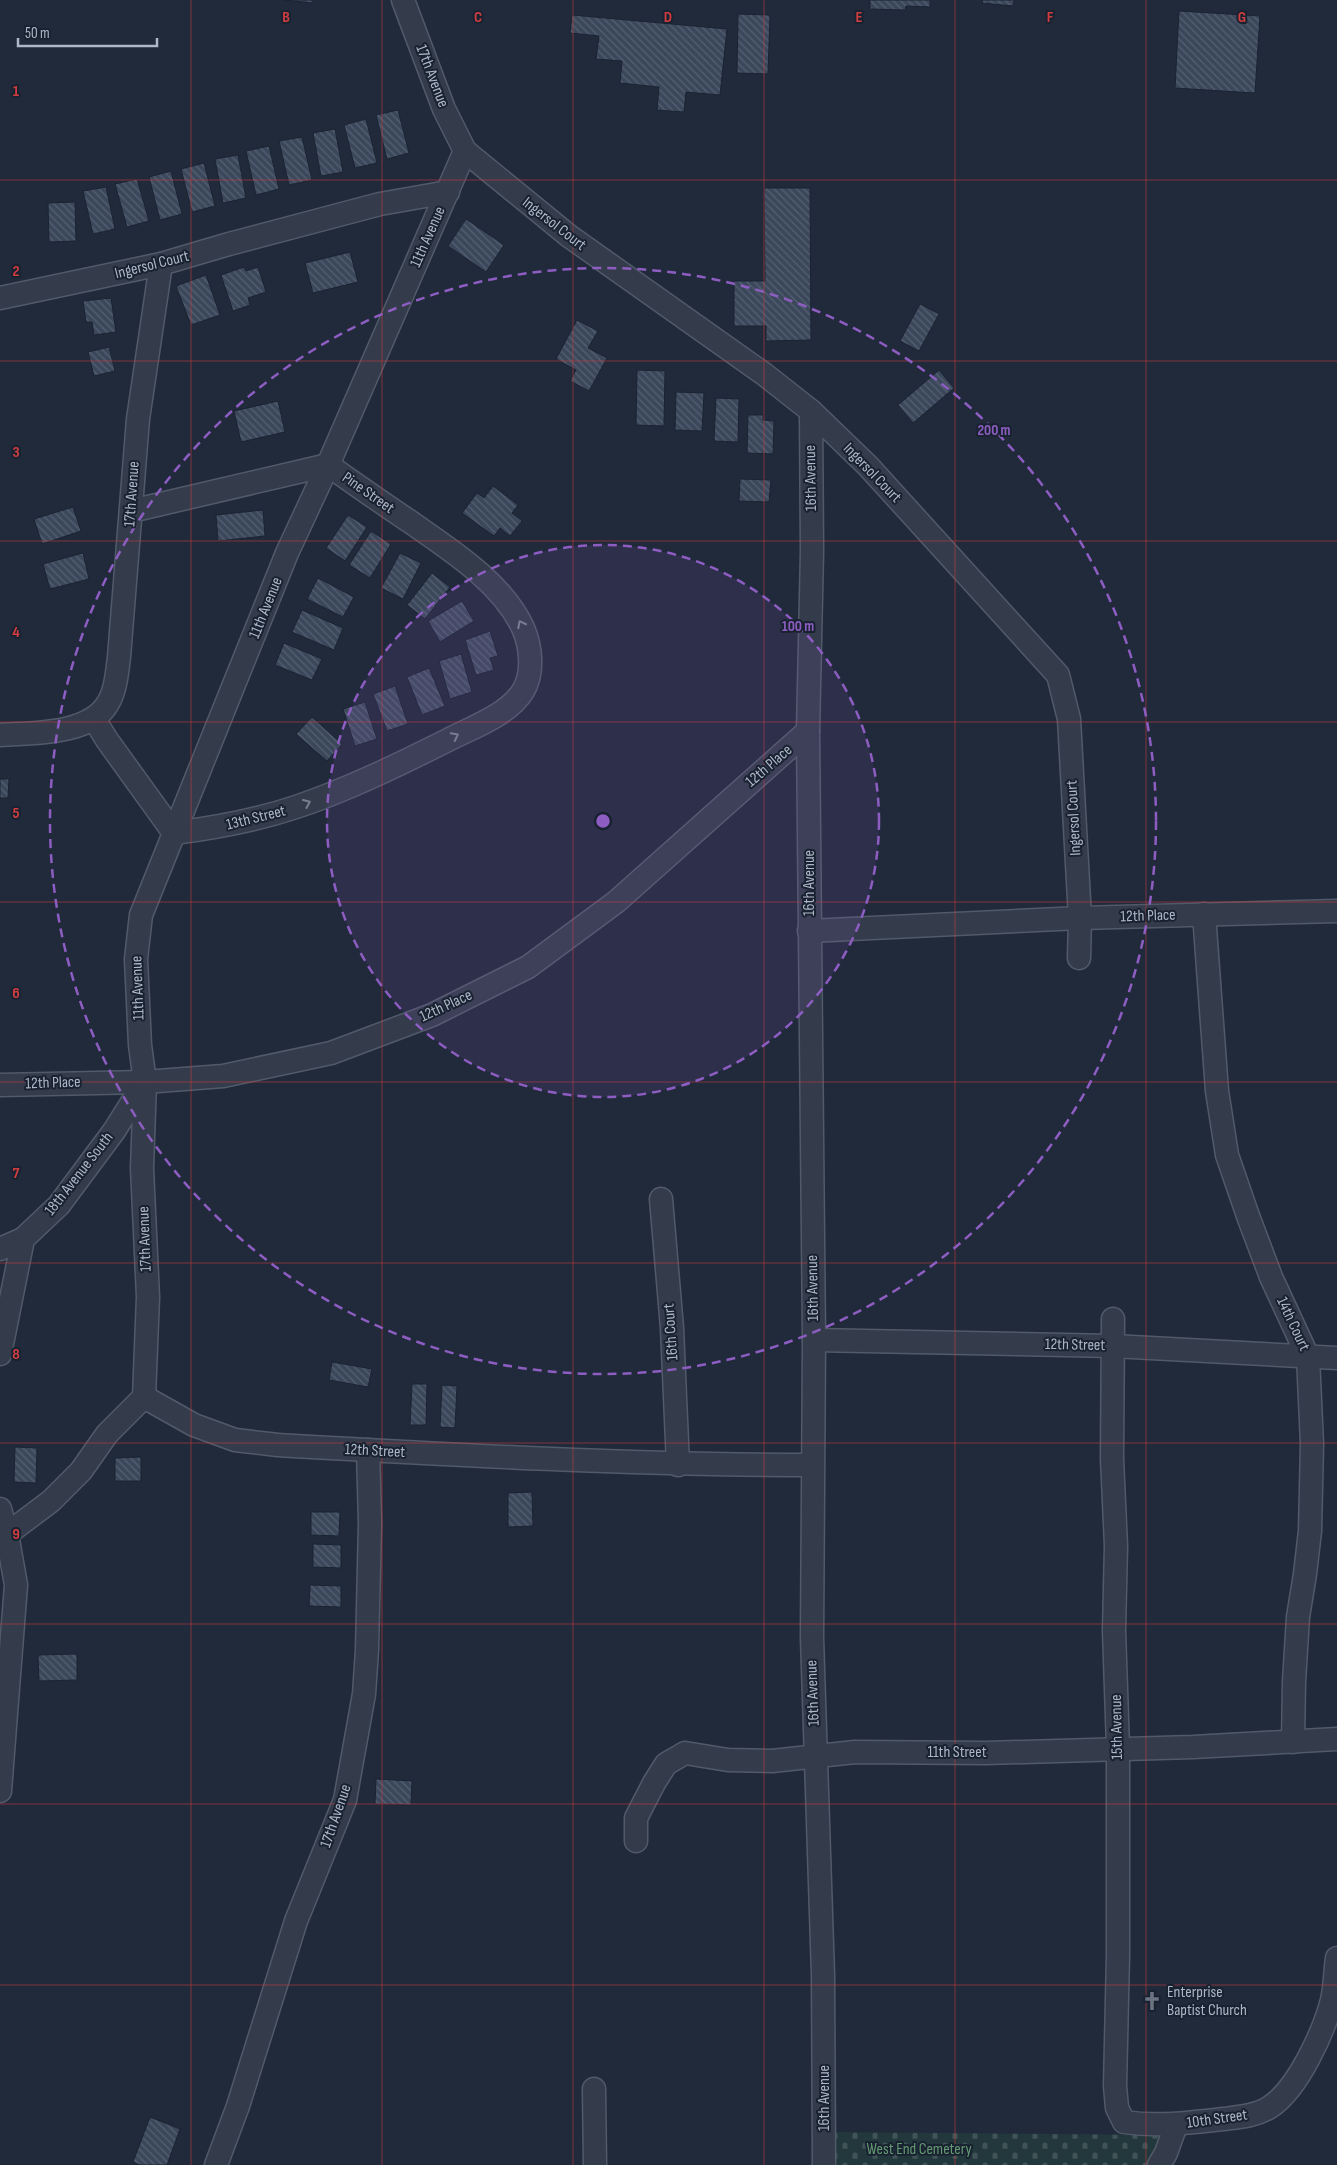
<svg xmlns="http://www.w3.org/2000/svg" width="1337" height="2165" font-family="'Sofia Sans Condensed',sans-serif">
	<style>
		.cemetery { fill: url(#cemetery-stones) }
		.building { fill: url(#building-back-hatch); stroke: #1b2332 }
		.lines { fill: none; stroke-linecap: round; stroke-linejoin: round }
		.minor-casing { stroke: #515a69; stroke-width: 25 }
		.minor { stroke: #343c4b; stroke-width: 22 }
		.oneway { stroke: #77808f }
		.grid { fill: none; stroke: #d03d40; stroke-width: 1; stroke-opacity: 0.55 }
		.ring { fill: none; stroke: #8d5dc2; stroke-width: 2.5; stroke-dasharray: 9 6 }
		.labels { text-anchor: middle; dominant-baseline: central; stroke-width: 4; stroke-linejoin: round; paint-order: stroke }
		.street-label { font-size: 16px; fill: #aeb7c7; stroke: #192230 }
		.poi-label { font-size: 16px; fill: #aeb7c7; stroke: #192230; text-anchor: start }
		.park-label { font-size: 16px; fill: #649a72; stroke: #192230 }
		.grid-label { font-size: 16px; text-anchor: middle; font-weight: bold; fill: #d03d40; stroke: #192230; stroke-width: 4; stroke-linejoin: round; paint-order: stroke }
		.centre { fill: #8d5dc2; stroke: #192230; stroke-width: 2.5 }
		.ring-label { font-size: 15px; text-anchor: middle; font-weight: bold; fill: #8d5dc2; stroke: #192230; stroke-width: 4; stroke-linejoin: round; paint-order: stroke }
	</style>
	<defs>
		<pattern id="cemetery-stones" width="16" height="16" patternUnits="userSpaceOnUse" patternTransform="scale(1.25)"><rect width="16" height="16" fill="#22383c"/><path d="M2 7V4a2 2 0 0 1 4 0v3zM10 15v-3a2 2 0 0 1 4 0v3z" fill="#405357"/></pattern>
		<pattern id="building-back-hatch" width="6" height="6" patternUnits="userSpaceOnUse" patternTransform="scale(1.25)"><rect width="6" height="6" fill="#3b485b"/><path d="M-1 5l2 2M0 0l6 6M5-1l2 2" fill="none" stroke="#556071"/></pattern>
	</defs>
	<rect width="100%" height="100%" fill="#202a3b"/>
	<!-- cemetery -->
	<path class="cemetery" d="M 834,2132 L 1157,2135 L 1171,2165 L 835,2165 Z"/>
	<!-- building -->
	<g class="building">
		<path d="M 284,0 L 313,0 L 313,3 Z"/>
		<path d="M 870,0 L 930,0 L 930,7 L 906,6 L 905,10 L 870,9 Z"/>
		<path d="M 983,0 L 1014,0 L 1013,6 L 982,3 Z"/>
		<path d="M 1179,11 L 1260,16 L 1255,93 L 1175,88 Z"/>
		<path d="M 738,14 L 770,15 L 768,74 L 737,73 Z"/>
		<path d="M 572,15 L 727,29 L 720,95 L 686,92 L 684,112 L 657,110 L 659,87 L 620,83 L 622,61 L 596,59 L 599,36 L 570,33 Z"/>
		<path d="M 398,110 L 409,153 L 387,159 L 376,115 Z"/>
		<path d="M 366,119 L 377,163 L 355,168 L 344,125 Z"/>
		<path d="M 335,129 L 343,172 L 321,176 L 313,133 Z"/>
		<path d="M 302,137 L 312,180 L 289,185 L 279,141 Z"/>
		<path d="M 269,146 L 279,189 L 256,195 L 246,151 Z"/>
		<path d="M 238,155 L 246,198 L 223,203 L 215,159 Z"/>
		<path d="M 204,163 L 215,206 L 192,212 L 181,169 Z"/>
		<path d="M 171,171 L 182,214 L 160,220 L 149,177 Z"/>
		<path d="M 137,179 L 149,221 L 127,227 L 115,184 Z"/>
		<path d="M 106,187 L 115,229 L 93,234 L 83,191 Z"/>
		<path d="M 764,188 L 810,188 L 811,340 L 766,341 L 766,326 L 734,326 L 734,281 L 765,281 Z"/>
		<path d="M 75,202 L 76,241 L 49,242 L 48,203 Z"/>
		<path d="M 466,219 L 504,245 L 486,272 L 448,246 Z"/>
		<path d="M 350,252 L 358,282 L 313,293 L 305,263 Z"/>
		<path d="M 244,267 L 246,271 L 258,267 L 266,292 L 248,298 L 250,305 L 233,311 L 221,275 Z"/>
		<path d="M 206,275 L 220,315 L 191,325 L 176,286 Z"/>
		<path d="M 111,298 L 116,332 L 94,335 L 92,322 L 86,322 L 83,301 Z"/>
		<path d="M 920,304 L 939,314 L 919,351 L 900,341 Z"/>
		<path d="M 577,320 L 598,331 L 588,348 L 607,358 L 589,391 L 570,381 L 576,370 L 556,359 Z"/>
		<path d="M 109,347 L 115,371 L 94,376 L 88,352 Z"/>
		<path d="M 637,370 L 665,371 L 664,426 L 636,425 Z"/>
		<path d="M 939,370 L 954,388 L 913,423 L 898,405 Z"/>
		<path d="M 676,392 L 704,393 L 702,431 L 675,430 Z"/>
		<path d="M 716,398 L 739,399 L 738,442 L 714,441 Z"/>
		<path d="M 278,401 L 285,432 L 241,442 L 234,411 Z"/>
		<path d="M 748,415 L 763,415 L 763,420 L 774,421 L 773,454 L 747,453 Z"/>
		<path d="M 740,479 L 771,480 L 769,502 L 739,501 Z"/>
		<path d="M 493,486 L 518,505 L 512,513 L 522,521 L 510,536 L 500,528 L 494,536 L 462,513 L 477,493 L 484,498 Z"/>
		<path d="M 73,507 L 81,531 L 42,544 L 34,519 Z"/>
		<path d="M 263,510 L 265,536 L 218,541 L 216,515 Z"/>
		<path d="M 348,515 L 367,527 L 345,561 L 326,548 Z"/>
		<path d="M 371,531 L 391,544 L 370,578 L 349,565 Z"/>
		<path d="M 83,553 L 89,579 L 50,589 L 43,564 Z"/>
		<path d="M 400,553 L 421,563 L 403,599 L 381,588 Z"/>
		<path d="M 432,573 L 450,587 L 425,619 L 407,605 Z"/>
		<path d="M 318,578 L 354,597 L 343,617 L 307,599 Z"/>
		<path d="M 462,601 L 474,621 L 440,642 L 428,621 Z"/>
		<path d="M 302,610 L 343,628 L 334,650 L 292,632 Z"/>
		<path d="M 490,631 L 498,656 L 490,658 L 494,670 L 476,675 L 465,640 Z"/>
		<path d="M 284,643 L 322,659 L 312,680 L 275,665 Z"/>
		<path d="M 461,654 L 472,692 L 450,699 L 439,661 Z"/>
		<path d="M 429,668 L 445,706 L 422,715 L 407,677 Z"/>
		<path d="M 395,686 L 408,724 L 387,731 L 373,694 Z"/>
		<path d="M 365,702 L 377,739 L 355,746 L 343,709 Z"/>
		<path d="M 312,717 L 342,744 L 327,761 L 296,734 Z"/>
		<path d="M 0,779 L 9,779 L 8,798 L 0,798 Z"/>
		<path d="M 332,1362 L 372,1369 L 368,1387 L 329,1380 Z"/>
		<path d="M 412,1384 L 427,1384 L 426,1425 L 410,1425 Z"/>
		<path d="M 442,1385 L 457,1386 L 455,1428 L 440,1427 Z"/>
		<path d="M 15,1447 L 37,1448 L 36,1483 L 14,1482 Z"/>
		<path d="M 141,1457 L 141,1481 L 115,1481 L 115,1458 Z"/>
		<path d="M 532,1492 L 533,1526 L 508,1527 L 508,1493 Z"/>
		<path d="M 311,1512 L 340,1512 L 339,1536 L 311,1535 Z"/>
		<path d="M 313,1544 L 341,1545 L 341,1568 L 313,1567 Z"/>
		<path d="M 310,1585 L 341,1586 L 341,1607 L 309,1606 Z"/>
		<path d="M 77,1654 L 77,1680 L 39,1681 L 38,1655 Z"/>
		<path d="M 376,1779 L 412,1781 L 411,1805 L 375,1804 Z"/>
		<path d="M 150,2117 L 180,2129 L 167,2165 L 140,2165 L 133,2162 Z"/>
	</g>
	<g class="lines">
		<!-- minor casing -->
		<g class="minor-casing">
			<g id="minor">
				<path d="M 403,0 L 444,109 L 465,151 L 569,236 L 764,374 L 811,411 L 868,466 L 1058,675 L 1069,719 L 1080,918 L 1079,958"/>
				<path d="M 0,298 L 161,264 L 229,244 L 380,204 L 448,192"/>
				<path d="M 811,411 L 812,552 L 808,731 L 814,1340 L 812,1638 L 823,1975 L 824,2165"/>
				<path d="M 131,511 L 328,465 C 355,484 382,503 409,521 C 449,549 502,582 523,628 C 531,646 534,673 523,691 C 508,715 473,727 448,740 C 400,764 347,790 296,807 C 257,820 215,828 174,833"/>
				<path d="M 94,719 L 107,740 L 174,833"/>
				<path d="M 0,735 C 32,733 90,735 108,703 C 116,690 117,672 119,657 L 138,419 L 161,264"/>
				<path d="M 1204,914 L 1217,1091 L 1227,1155 L 1248,1216 L 1271,1277 L 1308,1357 L 1312,1444 L 1310,1531 L 1305,1574 L 1298,1617 L 1294,1682 L 1293,1742"/>
				<path d="M 809,931 L 1080,918 L 1337,911"/>
				<path d="M 0,1085 L 145,1082 L 223,1076 L 331,1053 L 432,1015 L 528,967 L 616,902 L 808,731"/>
				<path d="M 661,1199 L 672,1328 L 678,1465"/>
				<path d="M 0,1249 L 23,1239"/>
				<path d="M 1113,1319 L 1112,1459 L 1116,1546 L 1114,1630 L 1118,1748 L 1118,1955 L 1115,2086 L 1117,2108 L 1124,2122 C 1158,2127 1189,2123 1223,2119 C 1239,2117 1256,2116 1270,2107 C 1298,2089 1324,2031 1332,2000 C 1335,1987 1335,1972 1337,1958"/>
				<path d="M 814,1340 L 1113,1346 L 1337,1358"/>
				<path d="M 0,1354 L 23,1239 L 59,1205 L 114,1131 L 144,1083"/>
				<path d="M 144,1397 L 148,1297 L 142,1168 L 145,1082 L 140,1045 L 136,959 L 141,915 L 287,553 L 328,465 L 465,151"/>
				<path d="M 144,1397 L 194,1425 L 235,1440 L 278,1445 C 456,1455 633,1465 812,1465"/>
				<path d="M 0,1509 L 7,1534 L 16,1585 L 0,1791"/>
				<path d="M 7,1534 L 51,1501 L 81,1471 L 107,1434 L 144,1397"/>
				<path d="M 636,1841 L 636,1818 L 654,1783 L 666,1764 L 685,1753 L 728,1760 L 772,1761 L 855,1752 L 986,1753 L 1193,1747 L 1337,1739"/>
				<path d="M 594,2089 L 595,2165"/>
				<path d="M 216,2165 L 238,2106 L 296,1921 L 345,1800 L 364,1694 L 367,1650 L 370,1523 L 368,1450"/>
				<path d="M 1159,2165 L 1166,2153 L 1176,2125"/>
			</g>
		</g>
		<!-- minor -->
		<use href="#minor" class="minor"/>
	</g>
	<!-- one-way arrows -->
	<defs><path id="oneway-chevron" d="M-2-3.5L2.5 0L-2 3.5" fill="none" stroke-width="1.6" stroke-linecap="round" stroke-linejoin="round" transform="scale(1.25)"/></defs>
	<g class="oneway">
		<use href="#oneway-chevron" transform="translate(521 624) rotate(-117)"/>
		<use href="#oneway-chevron" transform="translate(455 736) rotate(-27)"/>
		<use href="#oneway-chevron" transform="translate(307 803) rotate(-23)"/>
	</g>
	<!-- grid -->
	<path class="grid" d="M 191,0 L 191,2165M 382,0 L 382,2165M 573,0 L 573,2165M 764,0 L 764,2165M 955,0 L 955,2165M 1146,0 L 1146,2165M 0,180 L 1337,180M 0,361 L 1337,361M 0,541 L 1337,541M 0,722 L 1337,722M 0,902 L 1337,902M 0,1082 L 1337,1082M 0,1263 L 1337,1263M 0,1443 L 1337,1443M 0,1624 L 1337,1624M 0,1804 L 1337,1804M 0,1985 L 1337,1985"/>
	<!-- distance rings -->
	<circle cx="603" cy="821" r="276" fill="#8d5dc2" fill-opacity=".12"/>
	<g class="ring">
		<circle cx="603" cy="821" r="276"/>
		<circle cx="603" cy="821" r="553"/>
	</g>
	<!-- icons -->
	<defs>
		<g id="church-bare" transform="scale(1.5)"><path d="M-1.2-6h2.4v3.5h3.3v2.4h-3.3V6h-2.4V-.1h-3.3v-2.4h3.3Z" fill="#6b7280" stroke="#192230" stroke-width="2.5" paint-order="stroke"/></g>
	</defs>
	<g fill-rule="evenodd">
		<use href="#church-bare" x="1152" y="2001"/>
	</g>
	<g class="labels">
		<!-- street labels -->
		<g class="street-label">
			<text transform="translate(432 76) rotate(69)">17th Avenue</text>
			<text transform="translate(554 224) rotate(38)">Ingersol Court</text>
			<text transform="translate(428 237) rotate(-66)">11th Avenue</text>
			<text transform="translate(152 265) rotate(-14)">Ingersol Court</text>
			<text transform="translate(872 473) rotate(46)">Ingersol Court</text>
			<text transform="translate(811 478) rotate(-91)">16th Avenue</text>
			<text transform="translate(368 493) rotate(35)">Pine Street</text>
			<text transform="translate(132 494) rotate(-86)">17th Avenue</text>
			<text transform="translate(266 608) rotate(-68)">11th Avenue</text>
			<text transform="translate(769 766) rotate(-41)">12th Place</text>
			<text transform="translate(256 818) rotate(-14)">13th Street</text>
			<text transform="translate(1074 818) rotate(-93)">Ingersol Court</text>
			<text transform="translate(809 883) rotate(-90)">16th Avenue</text>
			<text transform="translate(1148 916) rotate(-2)">12th Place</text>
			<text transform="translate(138 988) rotate(-92)">11th Avenue</text>
			<text transform="translate(446 1006) rotate(-25)">12th Place</text>
			<text transform="translate(53 1083) rotate(-2)">12th Place</text>
			<text transform="translate(79 1174) rotate(-52)">18th Avenue South</text>
			<text transform="translate(145 1239) rotate(-92)">17th Avenue</text>
			<text transform="translate(813 1288) rotate(-91)">16th Avenue</text>
			<text transform="translate(1293 1324) rotate(65)">14th Court</text>
			<text transform="translate(671 1332) rotate(-94)">16th Court</text>
			<text transform="translate(1075 1345) rotate(1)">12th Street</text>
			<text transform="translate(375 1451) rotate(3)">12th Street</text>
			<text transform="translate(813 1693) rotate(-92)">16th Avenue</text>
			<text transform="translate(1117 1727) rotate(-91)">15th Avenue</text>
			<text x="957" y="1752">11th Street</text>
			<text transform="translate(336 1816) rotate(-71)">17th Avenue</text>
			<text transform="translate(824 2098) rotate(-90)">16th Avenue</text>
			<text transform="translate(1217 2119) rotate(-8)">10th Street</text>
		</g>
		<!-- poi labels -->
		<g class="poi-label">
			<text x="1167" y="1992">Enterprise<tspan x="1167" dy="18">Baptist Church</tspan></text>
		</g>
		<!-- park labels -->
		<g class="park-label">
			<text x="919" y="2149">West End Cemetery</text>
		</g>
	</g>
	<g class="grid-label">
		<text x="286" y="22">B</text>
		<text x="478" y="22">C</text>
		<text x="668" y="22">D</text>
		<text x="859" y="22">E</text>
		<text x="1050" y="22">F</text>
		<text x="1242" y="22">G</text>
		<text x="16" y="96">1</text>
		<text x="16" y="276">2</text>
		<text x="16" y="457">3</text>
		<text x="16" y="637">4</text>
		<text x="16" y="818">5</text>
		<text x="16" y="998">6</text>
		<text x="16" y="1178">7</text>
		<text x="16" y="1359">8</text>
		<text x="16" y="1539">9</text>
	</g>
	<circle cx="603" cy="821" r="8" class="centre"/>
	<g class="ring-label">
		<text x="994" y="435">200 m</text>
		<text x="798" y="631">100 m</text>
	</g>
	<!-- scale -->
	<path d="M18 38v8h139v-8" fill="none" stroke="#aeb7c7" stroke-width="2.5"/>
	<text x="25" y="38" font-size="15" fill="#aeb7c7" stroke="#192230" stroke-width="4" paint-order="stroke">50 m</text>
</svg>
